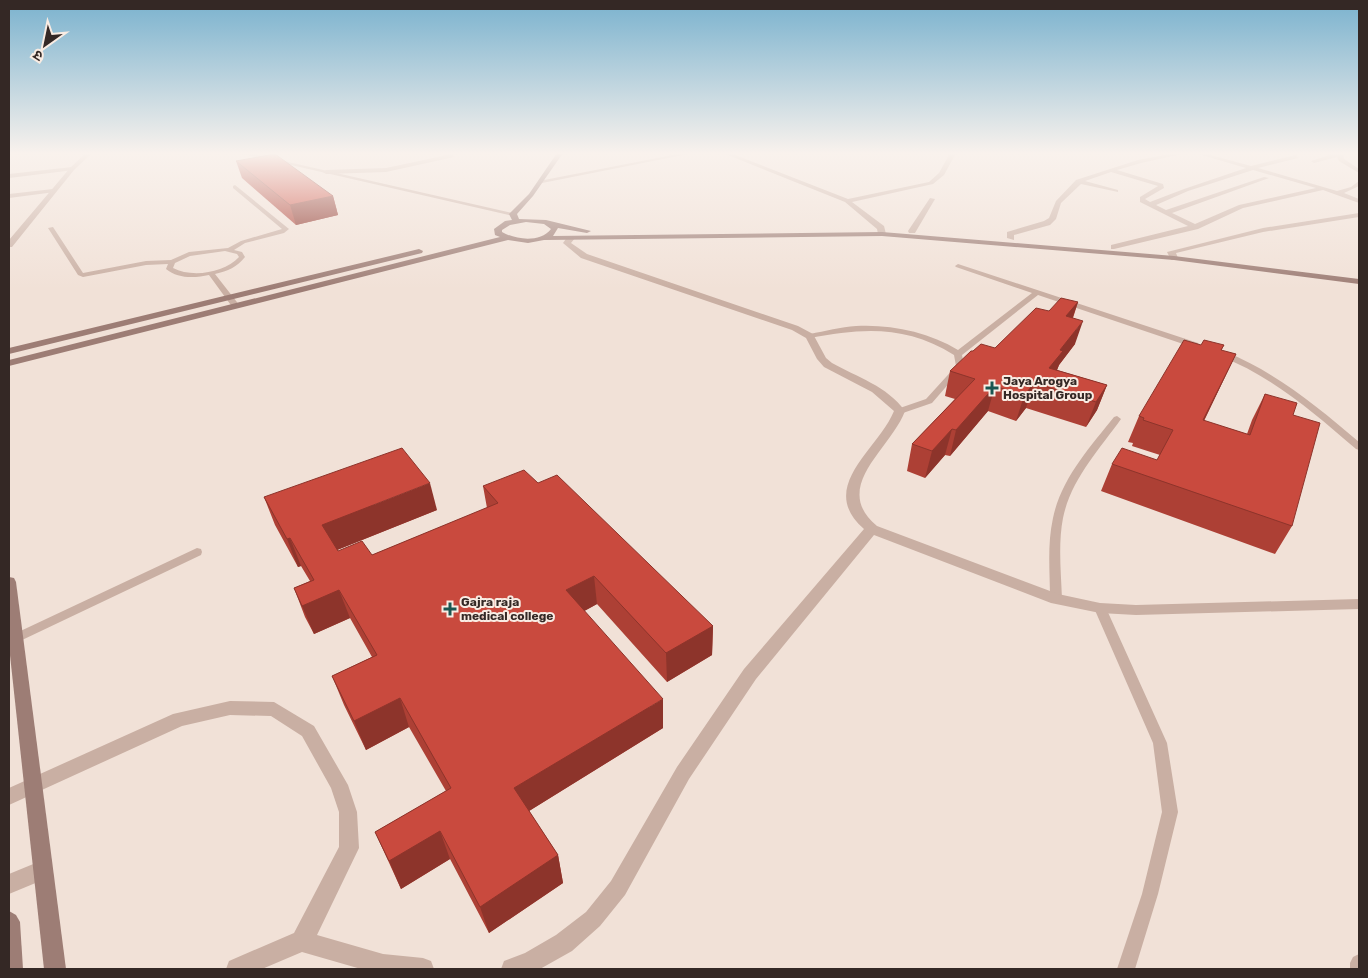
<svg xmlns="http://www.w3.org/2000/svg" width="1368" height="978" font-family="Rubik,'Noto Sans Devanagari',sans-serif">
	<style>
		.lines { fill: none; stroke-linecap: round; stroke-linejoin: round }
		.service { fill: #c9afa3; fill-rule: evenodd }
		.minor { fill: #c9afa3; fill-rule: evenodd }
		.tertiary { fill: #c9afa3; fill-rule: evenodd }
		.secondary { fill: #9d7d75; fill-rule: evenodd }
		.wall { fill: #ad4035 }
		.shaded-wall { fill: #8d342b }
		.building { fill: #c94a3e; stroke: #8d342b }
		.poi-dot { fill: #1a5651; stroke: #f9ece3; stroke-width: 2 }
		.labels { text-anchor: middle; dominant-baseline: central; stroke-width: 4; stroke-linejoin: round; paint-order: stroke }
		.poi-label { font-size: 12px; font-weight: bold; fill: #342825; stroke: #f9ece3; text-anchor: start }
	</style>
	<rect width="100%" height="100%" fill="#f1e1d7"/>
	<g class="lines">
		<!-- service -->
		<g class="service">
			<path d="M 235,185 L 289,229 L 284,233 L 245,243 L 234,250 L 242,252 L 245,257 C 237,267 228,271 215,274 L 240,306 L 236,308 L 233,308 L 209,275 C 195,278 178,279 166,269 L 168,264 L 146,265 L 83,277 L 78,275 L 48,228 L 53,227 L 83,273 L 146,261 L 171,260 L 189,252 L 228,248 L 241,241 L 282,229 L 233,188 L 233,186 ZM 225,251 L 237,254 L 239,257 C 224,273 192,278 173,268 L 175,263 L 190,256 Z"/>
			<path d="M 958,264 L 1198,343 L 1199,345 L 1198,347 L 1192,347 L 1038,295 L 962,355 L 964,366 L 932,403 L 900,414 L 897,413 L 896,411 L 897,409 L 926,399 L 956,366 L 954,355 C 906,325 863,328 810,338 L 806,336 L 810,334 C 825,331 841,327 856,326 C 890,324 929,332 958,350 L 1032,293 L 956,267 L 955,266 Z"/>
			<path d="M 1220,352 L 1226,352 C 1277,373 1318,407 1359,442 L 1359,450 L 1356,449 C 1313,412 1273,377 1220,356 Z"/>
			<path d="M 1117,416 L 1121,419 C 1099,450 1071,479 1063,518 C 1058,544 1061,572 1062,599 L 1060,602 L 1052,602 L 1050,599 C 1050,572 1047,545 1053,518 C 1061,479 1090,447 1114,417 Z"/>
			<path d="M 197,548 L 201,549 L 202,552 L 201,555 L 20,641 L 16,643 L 12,641 L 10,638 L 12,635 Z"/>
			<path d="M 1100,604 L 1104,605 L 1106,608 L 1167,743 L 1178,812 L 1158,894 L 1135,969 L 1117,969 L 1142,894 L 1162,812 L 1153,743 L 1094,608 L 1096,605 Z"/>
			<path d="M 1359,954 L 1359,969 L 1350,969 L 1350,963 L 1353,957 Z"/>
		</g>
		<!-- minor -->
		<g class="minor">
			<path d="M 683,153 L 693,153 L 542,183 L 539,181 Z"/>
			<path d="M 723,153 L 730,153 L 848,199 L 929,182 L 939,173 L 950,153 L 956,153 L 944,175 L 933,184 L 852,202 L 884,226 L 886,234 L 882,236 L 878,234 L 877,229 L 845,202 Z"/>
			<path d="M 1176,153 L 1186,153 L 1141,163 L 1117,170 L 1163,184 L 1164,188 L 1145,199 L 1150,202 L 1184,189 L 1246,168 L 1195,153 L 1203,153 L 1251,166 L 1296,155 L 1298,158 L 1258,168 L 1337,191 L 1351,187 L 1359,181 L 1359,186 L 1344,193 L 1359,199 L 1359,203 L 1323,190 L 1243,208 L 1198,229 L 1114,249 L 1111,249 L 1111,245 L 1188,226 L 1140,202 L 1140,197 L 1158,186 L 1111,172 L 1085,181 L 1118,190 L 1118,192 L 1081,184 L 1061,203 L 1056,219 L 1050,225 L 1014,235 L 1014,240 L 1007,238 L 1007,232 L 1044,221 L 1049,218 L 1056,201 L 1076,180 L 1138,160 ZM 1253,170 L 1316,188 L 1239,205 L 1195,224 L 1172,213 L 1269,178 L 1264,177 L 1166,210 L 1156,205 L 1188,191 Z"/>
			<path d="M 1326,153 L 1343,155 L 1344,159 L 1359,169 L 1359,173 L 1339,161 L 1337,157 L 1314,163 L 1311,161 L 1330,155 Z"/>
			<path d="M 452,154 L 454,157 L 386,172 L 326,174 L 323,172 L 326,170 L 386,168 Z"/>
			<path d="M 72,167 L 74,170 L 9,178 L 9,174 Z"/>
			<path d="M 53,189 L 56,191 L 55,192 L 9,198 L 9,194 Z"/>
			<path d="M 930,198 L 935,199 L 915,233 L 909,233 L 908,231 Z"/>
			<path d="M 568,236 L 574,236 L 575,238 L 571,243 L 587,254 L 798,326 L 813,334 L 826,358 L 832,363 C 857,377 887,386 905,411 C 891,449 830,487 877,526 L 1058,594 L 1100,603 L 1136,605 L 1359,599 L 1359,609 L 1136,615 L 1100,613 L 1051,603 L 874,535 L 756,679 L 689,779 L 625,895 L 600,926 L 572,951 L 540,969 L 501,969 L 504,961 L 525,953 L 556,935 L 586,912 L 611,881 L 677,767 L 744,669 L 864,529 C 816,487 878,450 894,411 L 872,392 L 824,367 L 817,359 L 806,338 L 792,330 L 581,258 L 563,243 Z"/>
			<path d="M 230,701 L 274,702 L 314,726 L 348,785 L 357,812 L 359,848 L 317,935 L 383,954 L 423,958 L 431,961 L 434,969 L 361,969 L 302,952 L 262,969 L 226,969 L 229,961 L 294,933 L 339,847 L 339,812 L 331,788 L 302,736 L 271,716 L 230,715 L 182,726 L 9,805 L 9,788 L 173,714 Z"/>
			<path d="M 43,860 L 50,863 L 53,870 L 50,877 L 9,894 L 9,874 Z"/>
		</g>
		<!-- tertiary -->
		<g class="tertiary">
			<path d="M 86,153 L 92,153 L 74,170 L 12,247 L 9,247 L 9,240 L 70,168 Z"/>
			<path d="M 239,153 L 248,153 L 517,214 L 513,216 Z"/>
			<path d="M 1359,213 L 1359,217 L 1263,232 L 1176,253 L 1178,258 L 1174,260 L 1171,260 L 1167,252 L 1263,228 Z"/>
		</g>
		<!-- secondary -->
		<g class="secondary">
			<path d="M 557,153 L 563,153 L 533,196 L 517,214 L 519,219 L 546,220 L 591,231 L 587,233 L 558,228 L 553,236 L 882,232 L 1174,256 L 1359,279 L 1359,284 L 1174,260 L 882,236 L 544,240 L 528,243 L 508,240 L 9,366 L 9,360 L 500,237 L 495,235 L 494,229 L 505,221 L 512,220 L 509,214 L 529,194 ZM 526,222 L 544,224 L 551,229 C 540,243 516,240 502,232 L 502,230 L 510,225 Z"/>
			<path d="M 419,249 L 423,251 L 422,253 L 9,354 L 9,348 Z"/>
			<path d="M 9,577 L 14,578 L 16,582 L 66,969 L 44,969 L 9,646 Z"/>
			<path d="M 9,911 L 16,915 L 20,922 L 23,969 L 9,969 Z"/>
		</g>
	</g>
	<!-- wall -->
	<g class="wall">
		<path d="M 236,161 L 333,196 L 338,215 L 296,225 L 242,178 Z"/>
		<path d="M 1078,302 L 1073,318 L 1075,344 L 1059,365 L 1057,370 L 1107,385 L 1097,410 L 1086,427 L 1026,408 L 1016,421 L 988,411 L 950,456 L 945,455 L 925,478 L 907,471 L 912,444 L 955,399 L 945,396 L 950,371 L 973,351 L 995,348 L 1049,311 Z"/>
		<path d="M 1201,345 L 1224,345 L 1221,351 L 1236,354 L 1204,421 L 1247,434 L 1252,420 L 1265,394 L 1293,415 L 1292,526 L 1275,554 L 1101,491 L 1112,464 L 1157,460 L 1160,455 L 1132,446 L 1133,443 L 1128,442 L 1139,416 Z"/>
		<path d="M 538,483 L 713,626 L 712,655 L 667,682 L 597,604 L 584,611 L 663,728 L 529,811 L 558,855 L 563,883 L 489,933 L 450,859 L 401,889 L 375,832 L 446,791 L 409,727 L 366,750 L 344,705 L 332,676 L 372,657 L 350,618 L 314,634 L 305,617 L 294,588 L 310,581 L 301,566 L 298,567 L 275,525 L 264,497 L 437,510 L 337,550 L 338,551 L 372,555 L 487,508 L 483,486 Z"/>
	</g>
	<!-- shaded-wall -->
	<g class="shaded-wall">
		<path d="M 333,196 L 338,215 L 296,225 L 290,205 Z"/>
		<path d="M 1078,302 L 1070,325 L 1066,316 Z"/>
		<path d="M 1083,321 L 1075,344 L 1059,365 L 1055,375 L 1049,368 L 1060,350 Z"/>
		<path d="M 1236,354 L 1224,379 L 1191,447 L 1203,420 Z"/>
		<path d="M 1034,383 L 1026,408 L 1016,421 L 1024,396 Z"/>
		<path d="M 1107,385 L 1097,410 L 1086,427 L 1096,402 Z"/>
		<path d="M 995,386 L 988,411 L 950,456 L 956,430 Z"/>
		<path d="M 952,429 L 945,455 L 925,478 L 932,451 Z"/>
		<path d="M 430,483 L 437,510 L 332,552 L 322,525 Z"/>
		<path d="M 290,538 L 301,566 L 298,567 L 287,539 Z"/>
		<path d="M 594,576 L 597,604 L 570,619 L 566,590 Z"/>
		<path d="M 339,590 L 350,618 L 314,634 L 302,606 Z"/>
		<path d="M 713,626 L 712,655 L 667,682 L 666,653 Z"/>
		<path d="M 400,698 L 409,727 L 366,750 L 354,721 Z"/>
		<path d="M 663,699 L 663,728 L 521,816 L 514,788 Z"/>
		<path d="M 440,831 L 450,859 L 401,889 L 389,861 Z"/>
		<path d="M 558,855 L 563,883 L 489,933 L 480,907 Z"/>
	</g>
	<!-- building -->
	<g class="building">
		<path d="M 275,154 L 333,196 L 290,205 L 236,161 Z"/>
		<path d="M 1061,298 L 1078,302 L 1066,316 L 1083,321 L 1060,350 L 1063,351 L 1049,368 L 1107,385 L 1096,402 L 1034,383 L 1024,396 L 995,386 L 956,430 L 952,429 L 932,451 L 912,444 L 975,379 L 950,371 L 971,351 L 973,351 L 981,344 L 995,348 L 1036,308 L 1049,311 Z"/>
		<path d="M 1184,340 L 1201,345 L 1204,340 L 1224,345 L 1221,350 L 1236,354 L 1203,420 L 1250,435 L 1265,394 L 1297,403 L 1293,415 L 1320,423 L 1292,526 L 1112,464 L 1122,448 L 1157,460 L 1173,430 L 1143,420 L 1144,418 L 1139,416 Z"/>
		<path d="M 402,448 L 430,483 L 322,525 L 338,551 L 362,541 L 372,555 L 498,503 L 483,486 L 524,470 L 538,483 L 557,475 L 713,626 L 666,653 L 594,576 L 566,590 L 663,699 L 514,788 L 558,855 L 480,907 L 440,831 L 389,861 L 375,832 L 451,788 L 400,698 L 354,721 L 332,676 L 377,655 L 339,590 L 302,606 L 294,588 L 314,580 L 290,538 L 287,539 L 264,497 Z"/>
	</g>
	<!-- sky -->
	<linearGradient id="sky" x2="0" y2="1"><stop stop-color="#7ab2ce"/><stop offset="0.53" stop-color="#f9f2ed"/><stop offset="1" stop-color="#f9f2ed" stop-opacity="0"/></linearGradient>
	<rect width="1368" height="289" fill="url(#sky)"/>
	<!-- markers -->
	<g class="poi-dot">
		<path d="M989.5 380.5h5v5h5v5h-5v5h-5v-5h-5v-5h5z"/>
		<path d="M447.5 601.5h5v5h5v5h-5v5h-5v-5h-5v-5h5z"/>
	</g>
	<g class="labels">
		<!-- poi labels -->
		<g class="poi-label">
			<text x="1003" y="381">Jaya Arogya<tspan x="1003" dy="14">Hospital Group</tspan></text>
			<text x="461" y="602">Gajra raja<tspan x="461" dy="14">medical college</tspan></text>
		</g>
	</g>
	<!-- border -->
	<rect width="1368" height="978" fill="none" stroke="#342825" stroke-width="20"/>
	<!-- north arrow -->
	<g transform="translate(45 45) rotate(213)" stroke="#f9ece3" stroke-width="4" paint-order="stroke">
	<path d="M0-4L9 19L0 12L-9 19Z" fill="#342825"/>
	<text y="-8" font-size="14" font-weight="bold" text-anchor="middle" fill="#342825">उ</text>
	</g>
</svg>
